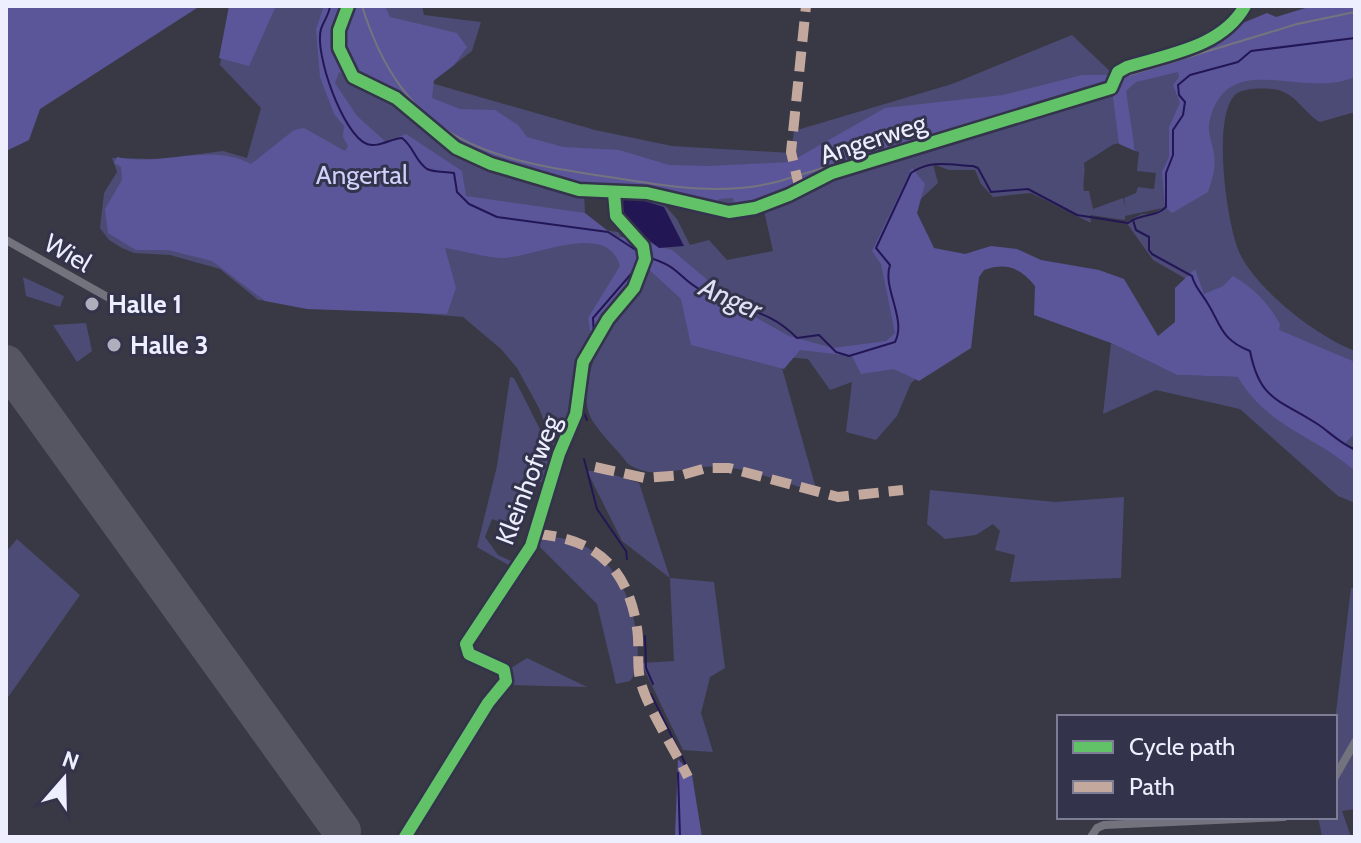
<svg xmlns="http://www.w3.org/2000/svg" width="1361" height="843" font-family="Cabin,sans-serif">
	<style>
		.green { fill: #4c4b75; fill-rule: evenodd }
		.forest { fill: #5b5699 }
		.water { fill: #231655 }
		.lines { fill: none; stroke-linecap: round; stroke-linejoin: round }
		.stream { stroke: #231655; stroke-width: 2 }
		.runway { stroke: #565662; stroke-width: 38 }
		.minor { stroke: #72737d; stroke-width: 8 }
		.rail { stroke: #74747e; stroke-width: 2 }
		.quiet { stroke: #c3a89e; stroke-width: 10; stroke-dasharray: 20 10; stroke-linecap: butt }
		.cycleway-casing { stroke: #33334b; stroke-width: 17 }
		.cycleway { stroke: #61c268; stroke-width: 12 }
		.poi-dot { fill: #aeafbd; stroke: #33334b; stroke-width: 3 }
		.labels { text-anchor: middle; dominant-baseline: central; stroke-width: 6; stroke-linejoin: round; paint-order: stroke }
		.street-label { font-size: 26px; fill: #edeefe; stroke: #33334b }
		.park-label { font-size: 26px; fill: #d0d1fb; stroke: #33334b }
		.poi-label { font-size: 26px; font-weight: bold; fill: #edeefe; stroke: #33334b; text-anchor: start }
		.water-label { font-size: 28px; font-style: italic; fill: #dfe0f5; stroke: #33334b }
	</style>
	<rect width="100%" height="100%" fill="#393945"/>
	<!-- green -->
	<g class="green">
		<path d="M 229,6 L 422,6 L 424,15 L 481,22 L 472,51 L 431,83 L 595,130 L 672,146 L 791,153 L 794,131 L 952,84 L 1072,35 L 1115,76 L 1327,6 L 1355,6 L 1355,112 L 1320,122 C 1303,113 1296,91 1272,89 C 1262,88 1244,88 1236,94 C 1211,115 1227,227 1240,254 C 1259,292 1317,336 1355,351 L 1355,456 L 1188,280 L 1153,260 L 1126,222 L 1142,214 L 1153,214 L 1162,208 L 1125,216 L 1125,220 L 1090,215 L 1091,223 L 1031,193 L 993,197 L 981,184 L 975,170 L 949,170 L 933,164 L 938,183 L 912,207 L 919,246 L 975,284 L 973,334 L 911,383 L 897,416 L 876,440 L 846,432 L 852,382 L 830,390 L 808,359 L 785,357 L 786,366 L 690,343 L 782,368 L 817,492 C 780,482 740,463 701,467 C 675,469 653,480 628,464 C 617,449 602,436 592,420 C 576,392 597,349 611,324 L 605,322 L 587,351 L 580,397 L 557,455 L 539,408 L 517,368 L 501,349 L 463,317 L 258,300 L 220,269 L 170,255 L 134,253 L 122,248 L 109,240 L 100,228 L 104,193 L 117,172 L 112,158 L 160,159 L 223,151 L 247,158 L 261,108 L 220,65 ZM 1134,142 L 1135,151 L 1139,152 L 1137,171 L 1156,173 L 1154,189 L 1138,187 L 1136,193 L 1124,198 L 1126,209 L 1123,198 L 1093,209 L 1089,191 L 1084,191 C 1082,181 1086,173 1084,163 L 1114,144 ZM 584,193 L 612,196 L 620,222 L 644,252 L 626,242 L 618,232 L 577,226 L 579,213 L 585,213 ZM 659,199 L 739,210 L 763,206 L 773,251 L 727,260 L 709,240 L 690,245 L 677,219 Z"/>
		<path d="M 23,277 L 64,296 L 60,307 L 26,296 Z"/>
		<path d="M 86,323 L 92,351 L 77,362 L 53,325 Z"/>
		<path d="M 1111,343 L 1177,375 L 1239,377 C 1265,424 1316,437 1355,471 L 1355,503 L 1338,496 L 1240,409 L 1156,390 L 1103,414 Z"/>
		<path d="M 510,377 L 514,378 L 553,455 L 544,483 L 524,476 L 515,500 L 528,506 L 523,518 L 514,514 L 509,525 L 492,519 L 485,537 L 498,555 L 518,564 L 515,569 L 477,547 L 497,466 Z"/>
		<path d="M 587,471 L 602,471 L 639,483 L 670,578 L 714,582 L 725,668 L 710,677 L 701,713 L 713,752 L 683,750 L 641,663 L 674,661 L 670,578 L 622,541 Z"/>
		<path d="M 930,490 L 1055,502 L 1124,497 L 1121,578 L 1010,582 L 1015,555 L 995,550 L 1000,531 L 993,524 L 976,535 L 945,539 L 927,524 Z"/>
		<path d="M 539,537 C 600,533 632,585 637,639 C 638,653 640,669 630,681 L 616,684 L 597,604 L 535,542 Z"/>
		<path d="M 17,539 L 80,595 L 6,700 L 6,552 Z"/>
		<path d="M 1351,588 L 1355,589 L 1355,809 L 1342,811 L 1351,837 L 1322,837 L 1319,821 L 1312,817 L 1335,817 L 1335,721 Z"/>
		<path d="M 527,658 L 587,687 L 505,685 L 511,677 L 508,670 Z"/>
	</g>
	<!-- forest -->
	<g class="forest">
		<path d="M 6,6 L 200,6 L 40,109 L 29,140 L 6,151 Z"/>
		<path d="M 229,6 L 276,6 L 249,66 L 219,58 Z"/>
		<path d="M 324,6 L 385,6 L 390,17 L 457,33 L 467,47 L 454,65 L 434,80 L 432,98 L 460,109 L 495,110 L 518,125 L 527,137 L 563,147 L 619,150 L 669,165 L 709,166 L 790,162 L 885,108 L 1003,95 L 1082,75 L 1114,75 L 1111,87 L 854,167 L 755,204 L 734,203 L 733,198 L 719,199 L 717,209 L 663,195 L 594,192 L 516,171 L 456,147 L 397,98 L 363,84 L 347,68 L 342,74 L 339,72 L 335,83 L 357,116 L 386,142 L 406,134 L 462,171 L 466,196 L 585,213 L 617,238 L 632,236 L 640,243 L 638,232 L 654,245 L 672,250 L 744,311 L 789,336 L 833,348 L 886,341 L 895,333 L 881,264 L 872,251 L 912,168 L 925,184 L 917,213 L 934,248 L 965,254 L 991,246 L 1017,249 L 1041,260 L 1099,270 L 1124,279 L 1158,336 L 1175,322 L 1175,288 L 1195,269 L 1204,294 L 1223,286 L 1233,276 C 1254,288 1268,303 1280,324 L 1279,330 L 1355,362 L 1355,433 L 1345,443 L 1355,453 L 1355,471 C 1315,436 1266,426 1238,377 L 1177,375 L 1111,343 L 1034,315 L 1035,286 C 1021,268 1006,262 984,270 L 979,277 L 971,348 L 919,381 L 894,369 L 861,374 L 852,356 L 800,350 L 784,369 L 691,345 L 681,299 L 644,265 L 639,277 L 631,280 L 601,316 L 592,342 L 588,318 L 620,266 C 607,219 531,259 501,258 C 483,257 464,251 445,248 L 456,288 L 447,314 L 307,309 L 265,301 L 212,261 L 168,250 L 136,250 L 108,233 L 105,209 L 122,180 L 121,167 L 114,163 L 117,157 C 160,167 212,142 251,164 L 294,130 L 304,128 L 345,151 L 348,146 L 343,137 L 344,126 L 334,114 L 320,77 L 316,29 Z"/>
		<path d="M 1312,6 L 1355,6 L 1355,77 C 1301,100 1229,48 1210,119 C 1206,133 1213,143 1214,155 C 1216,168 1212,180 1208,192 L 1172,213 L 1165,207 L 1162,172 L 1169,157 L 1169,127 L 1180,103 L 1173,85 L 1179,77 L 1178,72 L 1136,82 L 1126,91 L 1135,151 L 1119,144 L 1112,89 L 1117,87 L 1119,74 L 1267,13 L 1276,17 Z"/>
		<path d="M 678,759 L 692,775 L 702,837 L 675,837 Z"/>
	</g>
	<!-- water -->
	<path class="water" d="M 624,199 L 638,199 L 664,207 L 684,246 L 659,248 L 633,228 L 619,210 Z"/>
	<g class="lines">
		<!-- stream -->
		<g class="stream">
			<path d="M 330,6 C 329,15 324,20 321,29 C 314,53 343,135 367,144 C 378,148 390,139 402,138 C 414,147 415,161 427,169 C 435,173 446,171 454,173 L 457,192 L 469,204 L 497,217 L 608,232 L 642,254"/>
			<path d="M 1133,220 L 1136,230 L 1149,237 L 1149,250 L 1152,254 L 1192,276 C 1195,288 1202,293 1208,304 C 1221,325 1221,340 1250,351 C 1260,402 1280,399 1319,425 C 1329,432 1345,447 1355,449"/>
			<path d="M 647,257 C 682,267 677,278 704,292 C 741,312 767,307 797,338 L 819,335 L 836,352 L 849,356 L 895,342 C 907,319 882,288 890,265 L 876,248 L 911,173 C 931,159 950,165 973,166 L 978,168 L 991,192 L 1028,189 L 1077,215 L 1128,223 C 1141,213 1155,218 1166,207 L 1166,173 L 1173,155 L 1173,130 L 1183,115 L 1185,102 L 1179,95 L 1178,85 L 1190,75 L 1238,62 L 1251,51 L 1355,38"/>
			<path d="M 594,335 L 593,318 L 638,266 L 638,252"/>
			<path d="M 581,406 L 587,420"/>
			<path d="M 584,459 L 597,509 L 626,551 L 627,559"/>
			<path d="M 645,636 L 646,668 L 653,684"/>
			<path d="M 651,694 L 686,765"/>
			<path d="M 678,773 L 680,837"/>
		</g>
		<!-- runway -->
		<path class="runway" d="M 6,364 L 342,831"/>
		<!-- minor -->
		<g class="minor">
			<path d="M 348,6 L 339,30 L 339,48 L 353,77 L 396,98 L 456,148 L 491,164 L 579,190 L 647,193 L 729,212 L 755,208 L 789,195 L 832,173 L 1111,88 L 1118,72 L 1127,67 C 1169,54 1222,47 1245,6"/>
			<path d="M 6,240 L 111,299"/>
			<path d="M 1335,777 L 1355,742"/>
			<path d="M 405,837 L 488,703 L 506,681 L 504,670 L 469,654 L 466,644 L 531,546 L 559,454 L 576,414 L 583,362 L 608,319 L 634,288 L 645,259 L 643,246 L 616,216 L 614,193"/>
			<path d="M 1091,837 L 1097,828 L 1104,825 L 1284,817"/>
		</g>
		<!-- rail -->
		<path class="rail" d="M 362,6 C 405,143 488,160 616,178 C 672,187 724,196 780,181 L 1297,24 L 1355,12"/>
		<!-- quiet -->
		<g class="quiet">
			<path d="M 800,190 L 791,152 L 806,6"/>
			<path d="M 595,467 L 645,478 L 682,475 L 706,468 L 729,468 L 838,497 L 903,490"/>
			<path d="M 536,534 C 596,538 628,569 637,628 C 640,647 636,666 641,683 C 648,709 675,750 688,777"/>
		</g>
		<!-- cycleway casing -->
		<g class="cycleway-casing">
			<g id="cycleway">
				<path d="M 348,6 L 339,30 L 339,48 L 353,77 L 396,98 L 456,148 L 491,164 L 579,190 L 647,193 L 729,212 L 755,208 L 789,195 L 832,173 L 1111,88 L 1118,72 L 1127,67 C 1169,54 1222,47 1245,6"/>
				<path d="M 405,837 L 488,703 L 506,681 L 504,670 L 469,654 L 466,644 L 531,546 L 559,454 L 576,414 L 583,362 L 608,319 L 634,288 L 645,259 L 643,246 L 616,216 L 614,193"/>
			</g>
		</g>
		<!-- cycleway -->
		<use href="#cycleway" class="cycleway"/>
	</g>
	<!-- markers -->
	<g class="poi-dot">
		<circle cx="92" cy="304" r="8"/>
		<circle cx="114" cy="345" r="8"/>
	</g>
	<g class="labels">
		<!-- street labels -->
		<g class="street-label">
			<text transform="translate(873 139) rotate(-18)">Angerweg</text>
			<text transform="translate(68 253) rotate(30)">Wiel</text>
			<text transform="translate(528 480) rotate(-69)">Kleinhofweg</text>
		</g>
		<!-- park labels -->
		<g class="park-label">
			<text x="362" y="175">Angertal</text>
		</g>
		<!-- poi labels -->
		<g class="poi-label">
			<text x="108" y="304">Halle 1</text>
			<text x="130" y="345">Halle 3</text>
		</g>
		<!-- water labels -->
		<g class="water-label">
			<text transform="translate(731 298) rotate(24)">Anger</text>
		</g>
	</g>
	<!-- border -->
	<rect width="1361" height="843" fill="none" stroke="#edeefe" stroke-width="16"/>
	<!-- legend -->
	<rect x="1057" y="715" width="280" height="104" fill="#33334b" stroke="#7d7e93" stroke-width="2"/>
	<rect x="1073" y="741" width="40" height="12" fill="#61c268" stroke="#7d7e93" stroke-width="2"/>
	<text x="1129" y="755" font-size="24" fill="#edeefe">Cycle path</text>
	<rect x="1073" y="781" width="40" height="12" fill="#c3a89e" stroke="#7d7e93" stroke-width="2"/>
	<text x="1129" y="795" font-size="24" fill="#edeefe">Path</text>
	<!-- north arrow -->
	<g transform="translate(64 779) rotate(20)" stroke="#33334b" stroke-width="6" paint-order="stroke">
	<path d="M0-6L14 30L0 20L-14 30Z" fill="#edeefe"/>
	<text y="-12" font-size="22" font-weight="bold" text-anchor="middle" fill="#edeefe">N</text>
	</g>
</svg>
